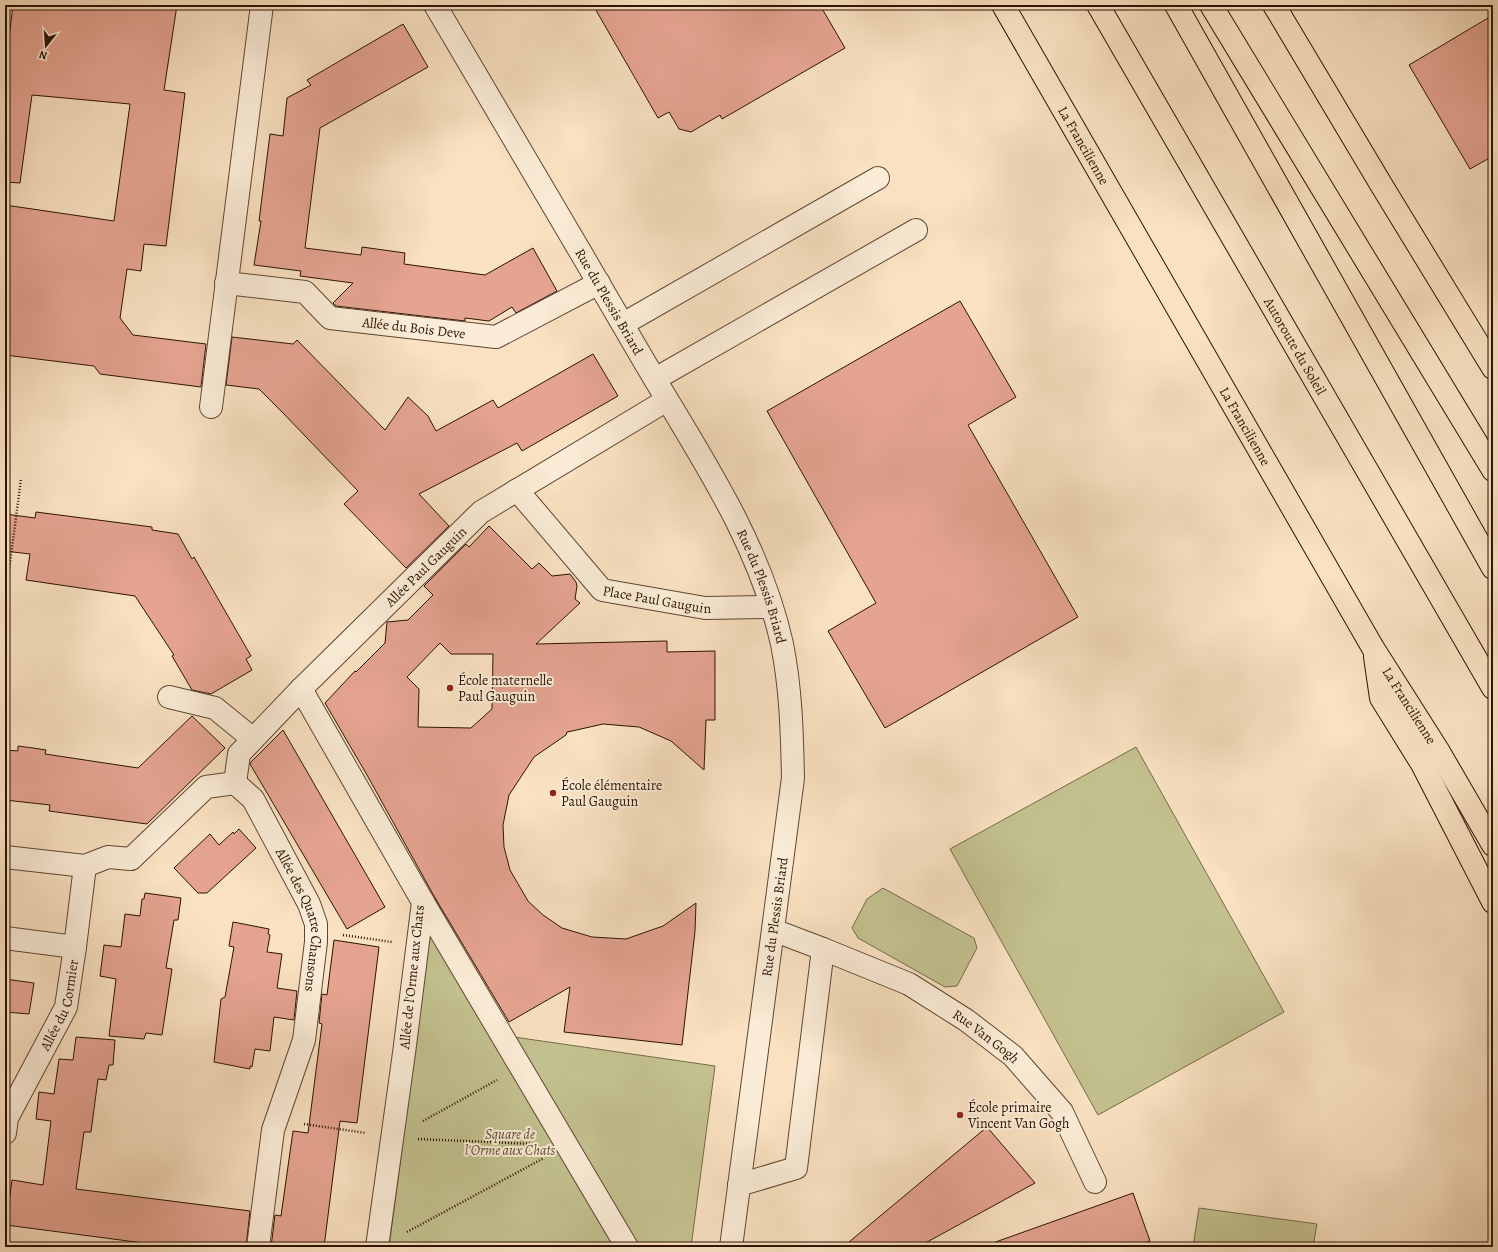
<svg xmlns="http://www.w3.org/2000/svg" width="1498" height="1252" font-family="Alegreya,serif">
	<style>
		.green { fill: #c3c18f; stroke: #786a49 }
		.building { fill: #e5a491; stroke: #2d1203; fill-rule: evenodd }
		.lines { fill: none; stroke-linecap: round; stroke-linejoin: round }
		.minor-casing { stroke: #604632; stroke-width: 24 }
		.highway-casing { stroke: #2d1203; stroke-width: 24 }
		.path { stroke: #2d1203; stroke-width: 2.5; stroke-dasharray: 1 2; stroke-linecap: butt }
		.minor { stroke: #fbecd7; stroke-width: 22 }
		.highway { stroke: #f9e1c1; stroke-width: 22 }
		.poi-dot { fill: #8f2418; stroke: #fbecd7; stroke-width: 1.5 }
		.labels { text-anchor: middle; dominant-baseline: central; stroke-width: 4; stroke-linejoin: round; paint-order: stroke }
		.street-label { font-size: 14px; fill: #2d1203; stroke: #fbecd7 }
		.poi-label { font-size: 14px; fill: #2d1203; stroke: #fbecd7; text-anchor: start }
		.park-label { font-size: 14px; font-style: italic; fill: #624f34; stroke: #fbecd7 }
	</style>
	<rect width="100%" height="100%" fill="#f9e1c1"/>
	<filter id="stains"><feTurbulence type="fractalNoise" baseFrequency=".005" numOctaves="4"/><feColorMatrix values="0 0 0 0 .2 0 0 0 0 .09 0 0 0 0 .02 0 0 0 .5 -.17"/></filter>
	<radialGradient id="worn" r=".72"><stop offset=".6" stop-color="#630" stop-opacity="0"/><stop offset="1" stop-color="#630" stop-opacity=".3"/></radialGradient>
	<!-- green -->
	<g class="green">
		<path d="M 1136,747 L 1284,1012 L 1098,1115 L 950,849 Z"/>
		<path d="M 883,888 L 974,938 L 977,948 L 957,986 L 945,987 L 858,938 L 852,928 L 867,899 Z"/>
		<path d="M 435,899 L 514,1037 L 715,1066 L 691,1247 L 389,1247 Z"/>
		<path d="M 1199,1208 L 1317,1224 L 1313,1247 L 1193,1247 Z"/>
	</g>
	<!-- building -->
	<g class="building">
		<path d="M 13,5 L 177,5 L 164,90 L 185,93 L 166,246 L 144,244 L 141,271 L 127,269 L 120,318 L 133,335 L 206,344 L 201,387 L 100,374 L 94,366 L 5,355 L 5,205 L 114,221 L 130,104 L 32,95 L 20,183 L 5,182 L 5,71 Z"/>
		<path d="M 593,5 L 820,5 L 845,48 L 722,119 L 720,115 L 691,132 L 679,129 L 669,112 L 658,118 Z"/>
		<path d="M 1493,15 L 1493,156 L 1470,169 L 1409,65 Z"/>
		<path d="M 403,24 L 428,67 L 320,128 L 305,248 L 361,255 L 362,247 L 405,253 L 404,264 L 485,275 L 533,248 L 557,291 L 516,313 L 512,307 L 489,321 L 465,318 L 465,321 L 336,306 L 333,303 L 353,283 L 300,276 L 301,271 L 254,265 L 261,221 L 259,221 L 270,134 L 283,136 L 287,98 L 311,85 L 307,80 Z"/>
		<path d="M 960,301 L 1016,397 L 968,425 L 1078,617 L 885,728 L 828,631 L 876,603 L 767,411 Z"/>
		<path d="M 232,337 L 293,344 L 297,340 L 385,430 L 408,397 L 428,416 L 436,431 L 493,400 L 498,408 L 593,354 L 618,396 L 522,451 L 517,443 L 419,494 L 449,526 L 406,568 L 344,504 L 358,491 L 283,413 L 259,389 L 226,385 Z"/>
		<path d="M 36,512 L 152,527 L 152,530 L 178,534 L 192,559 L 194,557 L 251,656 L 246,659 L 252,670 L 211,694 L 192,690 L 172,656 L 174,655 L 135,596 L 26,580 L 30,554 L 5,551 L 5,514 L 35,518 Z"/>
		<path d="M 489,526 L 532,569 L 539,563 L 552,576 L 570,574 L 576,582 L 577,586 L 575,599 L 580,603 L 536,644 L 667,641 L 667,652 L 715,651 L 715,720 L 706,720 L 704,770 L 671,741 L 639,727 L 603,724 L 572,731 L 567,732 L 566,735 L 534,757 L 509,795 L 503,825 L 504,847 L 510,870 L 528,901 L 543,915 L 562,928 L 592,937 L 626,939 L 663,926 L 696,903 L 695,931 L 682,1045 L 564,1032 L 570,987 L 509,1022 L 434,896 L 367,775 L 325,703 L 355,671 L 356,672 L 385,643 L 387,622 L 408,620 L 433,595 L 424,586 L 466,544 L 469,547 ZM 440,643 L 451,654 L 493,654 L 492,709 L 471,728 L 418,727 L 419,689 L 407,677 Z"/>
		<path d="M 192,716 L 225,748 L 147,824 L 49,811 L 50,805 L 5,800 L 5,750 L 18,751 L 18,746 L 33,748 L 46,750 L 45,754 L 138,768 Z"/>
		<path d="M 283,730 L 385,907 L 347,929 L 250,764 L 251,762 Z"/>
		<path d="M 239,829 L 256,848 L 207,893 L 198,893 L 174,868 L 210,834 L 219,845 L 233,832 L 234,834 Z"/>
		<path d="M 145,893 L 181,898 L 178,920 L 174,920 L 166,968 L 172,969 L 162,1035 L 146,1033 L 144,1039 L 109,1036 L 116,979 L 100,976 L 104,945 L 121,947 L 125,914 L 140,916 L 142,899 L 144,899 Z"/>
		<path d="M 233,922 L 269,929 L 268,934 L 270,935 L 267,952 L 282,954 L 277,988 L 297,991 L 294,1020 L 274,1017 L 270,1051 L 255,1049 L 252,1067 L 250,1066 L 250,1069 L 214,1062 L 221,999 L 225,997 L 234,947 L 229,946 Z"/>
		<path d="M 334,940 L 379,947 L 357,1123 L 340,1121 L 324,1247 L 271,1247 L 275,1215 L 281,1216 L 293,1131 L 308,1133 L 322,1024 L 319,1023 L 322,994 L 327,995 Z"/>
		<path d="M 5,979 L 34,983 L 29,1014 L 5,1012 Z"/>
		<path d="M 76,1037 L 115,1040 L 113,1065 L 109,1065 L 106,1080 L 98,1079 L 91,1132 L 84,1132 L 76,1189 L 250,1211 L 246,1247 L 174,1247 L 6,1225 L 12,1180 L 43,1185 L 51,1121 L 36,1119 L 39,1092 L 54,1094 L 59,1059 L 73,1060 Z"/>
		<path d="M 987,1127 L 1035,1183 L 918,1247 L 843,1247 Z"/>
		<path d="M 1133,1193 L 1150,1241 L 1131,1247 L 990,1247 L 990,1244 Z"/>
	</g>
	<g class="lines">
		<!-- minor casing -->
		<g class="minor-casing">
			<g id="minor">
				<path id="s1" d="M 435,5 C 505,124 575,242 644,361 C 697,451 759,540 782,644 C 791,689 792,733 793,778 L 731,1247"/>
				<path id="s2" d="M 226,283 L 305,292 L 330,318 L 496,337 L 599,283"/>
				<path d="M 623,324 L 878,178"/>
				<path d="M 655,379 L 916,230"/>
				<path d="M 211,407 L 262,5"/>
				<path id="s3" d="M 517,490 L 602,590 L 705,608 L 771,607"/>
				<path d="M 301,689 L 423,902 L 404,1053 L 377,1247"/>
				<path d="M 169,697 L 215,708 L 253,739"/>
				<path id="s4" d="M 235,783 L 239,754 L 301,689 L 481,512 L 667,400"/>
				<path id="s5" d="M 5,857 L 85,866 L 108,857 L 131,859 L 206,787 L 235,783 L 253,799 L 309,904 L 316,924 L 316,942 L 304,1040 L 273,1130 L 258,1247"/>
				<path d="M 423,902 L 627,1247"/>
				<path d="M 5,938 L 75,947"/>
				<path id="s6" d="M 823,949 L 909,984 L 966,1020 L 1013,1056 L 1062,1112 L 1095,1182"/>
				<path id="s7" d="M 5,1133 L 7,1118 L 66,1007 L 75,947 L 85,866"/>
				<path d="M 739,1185 L 796,1168 L 823,949 L 773,930"/>
			</g>
		</g>
		<!-- highway casing -->
		<g class="highway-casing">
			<g id="highway">
				<path id="s8" d="M 1003,5 L 1373,648 L 1439,752 L 1493,845"/>
				<path id="s9" d="M 1098,5 L 1493,688"/>
				<path d="M 1176,5 L 1493,568"/>
				<path d="M 1211,5 L 1493,470"/>
				<path d="M 1274,5 L 1382,186 L 1493,368"/>
				<path d="M 1375,657 L 1381,698 L 1422,764 L 1493,902"/>
			</g>
		</g>
		<!-- path -->
		<g class="path">
			<path d="M 6,594 L 21,479"/>
			<path d="M 343,935 L 392,942"/>
			<path d="M 423,1121 L 497,1080"/>
			<path d="M 304,1124 L 366,1133"/>
			<path d="M 418,1139 L 535,1144"/>
			<path d="M 407,1232 L 544,1158"/>
		</g>
		<!-- minor -->
		<use href="#minor" class="minor"/>
		<!-- highway -->
		<use href="#highway" class="highway"/>
	</g>
	<!-- markers -->
	<g class="poi-dot">
		<circle cx="450" cy="688" r="4"/>
		<circle cx="553" cy="793" r="4"/>
		<circle cx="960" cy="1115" r="4"/>
	</g>
	<g class="labels">
		<!-- street labels -->
		<g class="street-label">
			<text stroke="none"><textPath href="#s8" startOffset="162">La Francilienne</textPath></text>
			<text stroke="none"><textPath href="#s1" startOffset="344">Rue du Plessis Briard</textPath></text>
			<text stroke="none"><textPath href="#s2" startOffset="200">Allée du Bois Deve</textPath></text>
			<text stroke="none"><textPath href="#s9" startOffset="394">Autoroute du Soleil</textPath></text>
			<text stroke="none"><textPath href="#s8" startOffset="486">La Francilienne</textPath></text>
			<text stroke="none"><textPath href="#s4" startOffset="294">Allée Paul Gauguin</textPath></text>
			<text stroke="none"><textPath href="#s1" startOffset="668">Rue du Plessis Briard</textPath></text>
			<text stroke="none"><textPath href="#s3" startOffset="187">Place Paul Gauguin</textPath></text>
			<text stroke="none"><textPath href="#s8" startOffset="810">La Francilienne</textPath></text>
			<text transform="translate(775 917) rotate(-82)">Rue du Plessis Briard</text>
			<text stroke="none"><textPath href="#s5" startOffset="418">Allée des Quatre Chansons</textPath></text>
			<text transform="translate(412 977) rotate(-84)">Allée de l'Orme aux Chats</text>
			<text stroke="none"><textPath href="#s7" startOffset="141">Allée du Cormier</textPath></text>
			<text stroke="none"><textPath href="#s6" startOffset="186">Rue Van Gogh</textPath></text>
		</g>
		<!-- poi labels -->
		<g class="poi-label">
			<text x="458" y="680">École maternelle<tspan x="458" dy="16">Paul Gauguin</tspan></text>
			<text x="561" y="785">École élémentaire<tspan x="561" dy="16">Paul Gauguin</tspan></text>
			<text x="968" y="1107">École primaire<tspan x="968" dy="16">Vincent Van Gogh</tspan></text>
		</g>
		<!-- park labels -->
		<g class="park-label">
			<text x="510" y="1134">Square de<tspan x="510" dy="16">l'Orme aux Chats</tspan></text>
		</g>
	</g>
	<!-- margin -->
	<rect width="1498" height="1252" fill="none" stroke="#f9e1c1" stroke-width="20"/>
	<rect x="6" y="6" width="1486" height="1240" fill="none" stroke="#2d1203" stroke-width="2"/>
	<rect x="10" y="10" width="1478" height="1232" fill="none" stroke="#2d1203"/>
	<!-- north arrow -->
	<g transform="translate(46 46) rotate(197)" stroke="#fbecd7" stroke-width="3" paint-order="stroke">
	<path d="M0-3L7 15L0 10L-7 15Z" fill="#2d1203"/>
	<text y="-6" font-size="11" font-weight="bold" text-anchor="middle" fill="#2d1203">N</text>
	</g>
	<rect width="100%" height="100%" filter="url(#stains)"/>
	<rect width="100%" height="100%" fill="url(#worn)"/>
</svg>
